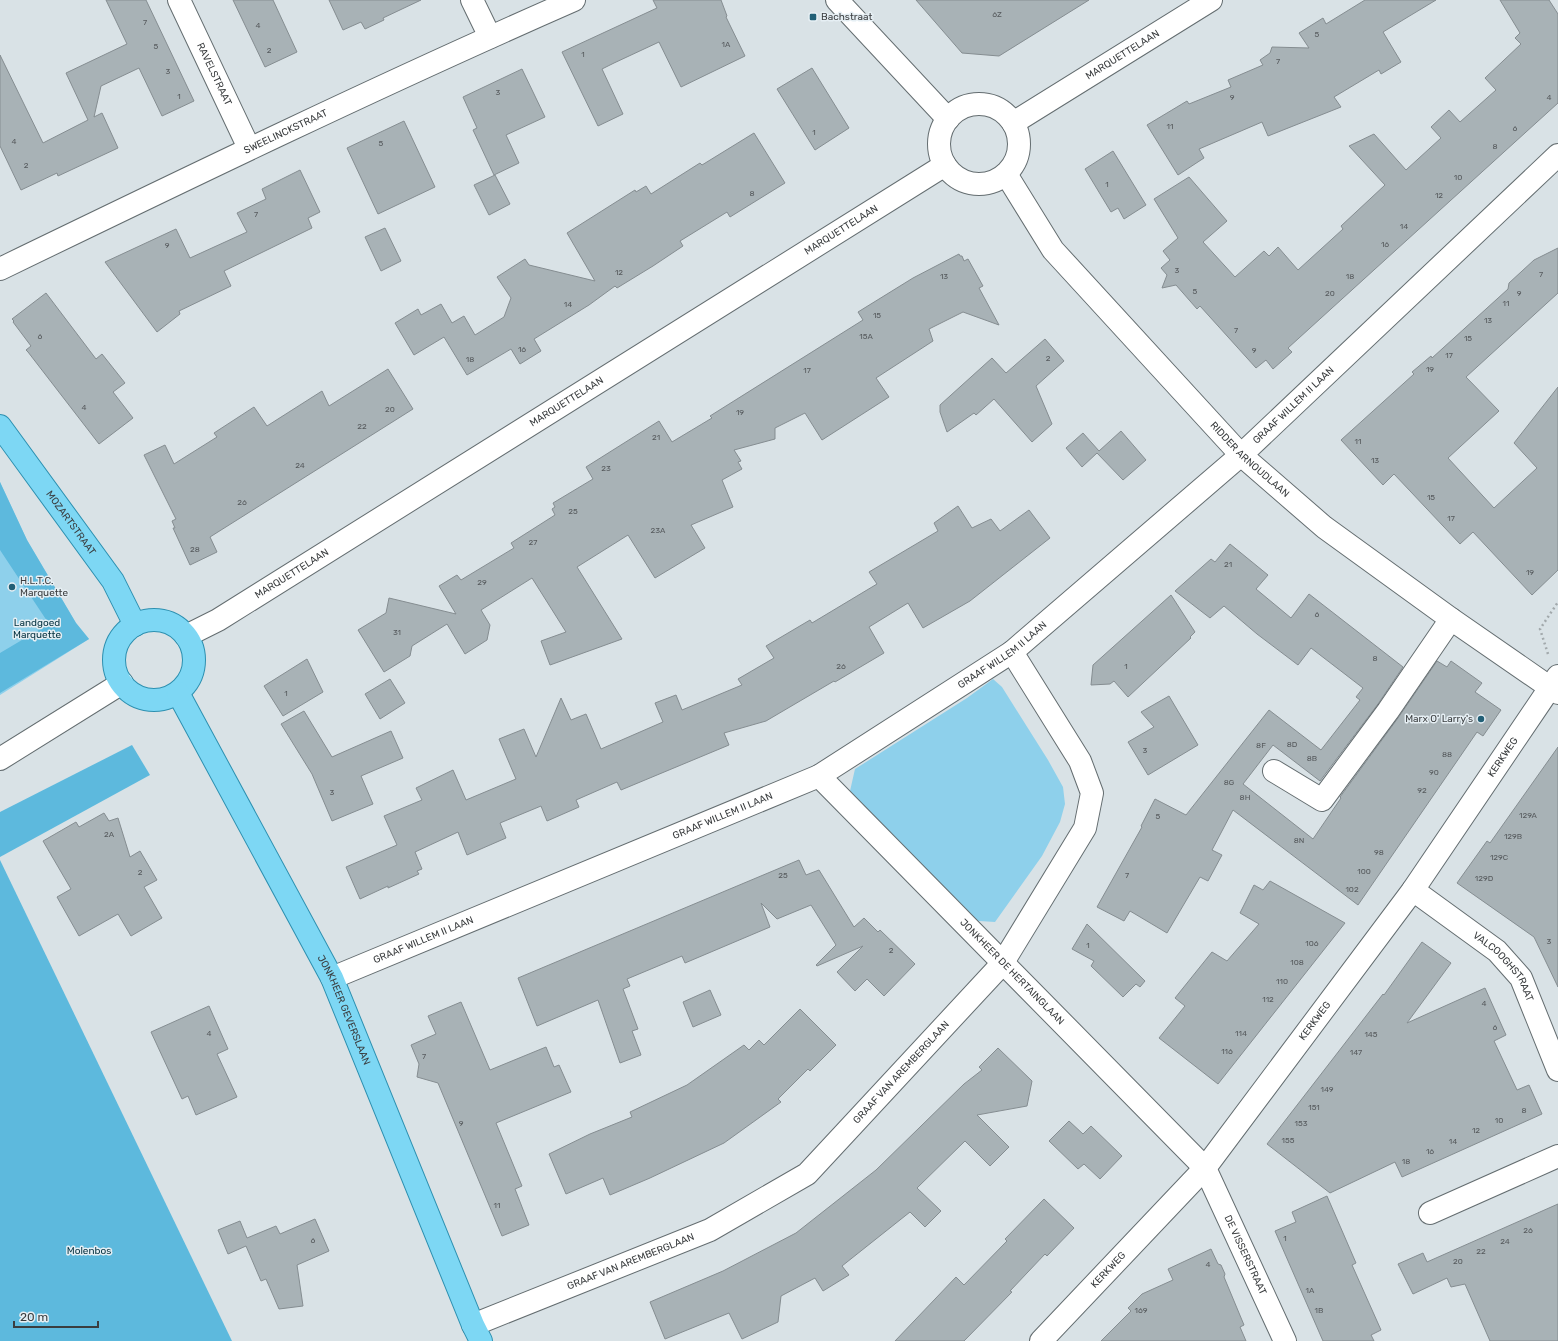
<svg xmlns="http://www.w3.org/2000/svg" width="1558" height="1341" font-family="Rubik,sans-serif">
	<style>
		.green { fill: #8ed0eb }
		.forest { fill: #5db9dd }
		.building { fill: #a8b2b6; stroke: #858d91 }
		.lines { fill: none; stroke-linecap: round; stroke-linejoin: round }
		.minor-casing { stroke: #646d70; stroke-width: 24 }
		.major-casing { stroke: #2d90b0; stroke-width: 24 }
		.path { stroke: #a2a9ac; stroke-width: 2.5; stroke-dasharray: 2 3; stroke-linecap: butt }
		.minor { stroke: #fff; stroke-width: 22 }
		.major { stroke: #7dd7f4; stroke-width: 22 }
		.poi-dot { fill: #215f76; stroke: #e6eff4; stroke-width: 1.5 }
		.labels { text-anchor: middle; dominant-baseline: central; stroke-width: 3; stroke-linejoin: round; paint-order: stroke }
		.number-label { font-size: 8px; fill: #565a5d }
		.poi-label { font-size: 10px; fill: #3a3d3f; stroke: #e6eff4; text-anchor: start }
		.street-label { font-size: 10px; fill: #3a3d3f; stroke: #e6eff4 }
		.park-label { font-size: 10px; fill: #03303f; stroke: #e6eff4 }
	</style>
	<rect width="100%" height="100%" fill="#d9e2e6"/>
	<!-- green -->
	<g class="green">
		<path d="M 0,482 L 27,540 L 76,623 L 89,639 L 0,695 Z"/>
		<path d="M 993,679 L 1002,687 L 1048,760 L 1063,787 L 1065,804 L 1060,822 L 1042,856 L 995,922 L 964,920 L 853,803 L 850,791 L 855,769 L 967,698 Z"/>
	</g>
	<!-- forest -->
	<g class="forest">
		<path d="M 0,482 L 27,540 L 76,623 L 89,639 L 0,693 L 0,653 L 49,624 L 0,550 Z"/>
		<path d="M 132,745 L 150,775 L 0,857 L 0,812 Z"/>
		<path d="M 0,860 L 232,1341 L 0,1341 Z"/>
	</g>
	<!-- building -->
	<g class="building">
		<path d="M 106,0 L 146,0 L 194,101 L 162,116 L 139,68 L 101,86 L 94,117 L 102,113 L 118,148 L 58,176 L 57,173 L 21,190 L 0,146 L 0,55 L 43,143 L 88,120 L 66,73 L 127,44 Z"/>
		<path d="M 233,0 L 273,0 L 297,52 L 265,67 Z"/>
		<path d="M 329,0 L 421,0 L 383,18 L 384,20 L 365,29 L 361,22 L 343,30 Z"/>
		<path d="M 653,0 L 721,0 L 727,16 L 726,17 L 745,56 L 681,87 L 659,42 L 614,63 L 602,69 L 623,114 L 598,126 L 562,52 L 657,8 Z"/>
		<path d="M 916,0 L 1089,0 L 999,56 L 962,53 Z"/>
		<path d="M 1365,0 L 1436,0 L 1383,32 L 1401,62 L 1381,74 L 1379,70 L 1334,97 L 1341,107 L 1268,136 L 1262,122 L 1199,149 L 1204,158 L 1178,175 L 1147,125 L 1187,101 L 1189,104 L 1231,87 L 1228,80 L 1263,65 L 1260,60 L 1270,53 L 1272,47 L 1309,48 L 1299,33 L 1323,18 L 1326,24 Z"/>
		<path d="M 1500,0 L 1549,0 L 1558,14 L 1558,103 L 1288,348 L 1292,352 L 1273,369 L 1266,360 L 1256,368 L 1200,306 L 1197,309 L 1176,285 L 1162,288 L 1167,275 L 1161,268 L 1170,260 L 1163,251 L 1178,238 L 1154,199 L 1189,177 L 1227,221 L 1203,242 L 1235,277 L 1264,251 L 1269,256 L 1278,247 L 1298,270 L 1343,229 L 1341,226 L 1385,185 L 1349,146 L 1374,134 L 1406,170 L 1441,138 L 1431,127 L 1449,110 L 1460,122 L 1496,90 L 1485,78 L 1521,44 L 1515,38 L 1520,33 Z"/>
		<path d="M 812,68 L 849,128 L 815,150 L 777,89 Z"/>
		<path d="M 522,69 L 545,117 L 506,135 L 519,163 L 494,175 L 473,130 L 477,128 L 463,97 Z"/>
		<path d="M 404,121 L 435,187 L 378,214 L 347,148 Z"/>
		<path d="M 754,133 L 785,183 L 730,217 L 727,212 L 680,241 L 683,246 L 653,266 L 617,288 L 615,286 L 589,305 L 534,339 L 541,351 L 520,364 L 511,349 L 467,375 L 444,337 L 414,355 L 395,323 L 418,309 L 421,315 L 441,304 L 452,323 L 464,316 L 475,335 L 504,317 L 511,298 L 497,277 L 525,259 L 529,265 L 595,281 L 567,233 L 635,190 L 636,192 L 646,186 L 651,194 L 700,163 L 702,165 Z"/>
		<path d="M 1113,151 L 1146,205 L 1124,219 L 1118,208 L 1111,212 L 1085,169 Z"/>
		<path d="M 300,170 L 320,212 L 308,218 L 312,228 L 224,271 L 231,286 L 179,311 L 180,314 L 157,332 L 105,262 L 176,229 L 190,258 L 247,232 L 237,213 L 266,199 L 262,189 Z"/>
		<path d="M 495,175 L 510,204 L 489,215 L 474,185 Z"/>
		<path d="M 385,228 L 401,261 L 381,271 L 365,237 Z"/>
		<path d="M 1558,248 L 1558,293 L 1466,377 L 1499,411 L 1448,458 L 1494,508 L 1537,468 L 1514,443 L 1558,387 L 1558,570 L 1532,595 L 1473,532 L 1460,544 L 1394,474 L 1383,485 L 1341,440 L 1414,374 L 1412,372 L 1431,356 L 1432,358 L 1508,289 L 1509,283 L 1534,260 Z"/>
		<path d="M 959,254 L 960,256 L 962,256 L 964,261 L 968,259 L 983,286 L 979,288 L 999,325 L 963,312 L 929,329 L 933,341 L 876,378 L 889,397 L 822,440 L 805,413 L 775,428 L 775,439 L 734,450 L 741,461 L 738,462 L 742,469 L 722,480 L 733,507 L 691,525 L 705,548 L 655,578 L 628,535 L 577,567 L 622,639 L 550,665 L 541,641 L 566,632 L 532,578 L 481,610 L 490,625 L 487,640 L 465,654 L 447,624 L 412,646 L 410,656 L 384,672 L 358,630 L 386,613 L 389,598 L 456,614 L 439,586 L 457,575 L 461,580 L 514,548 L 511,543 L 555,515 L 552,509 L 555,507 L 553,503 L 593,479 L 586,467 L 659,421 L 672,442 L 712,418 L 710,416 L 863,320 L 858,312 L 913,278 Z"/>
		<path d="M 46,293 L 96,359 L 102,354 L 125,383 L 113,392 L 133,418 L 99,444 L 28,352 L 26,350 L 31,346 L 13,322 L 14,321 L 12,319 Z"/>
		<path d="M 1045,339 L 1064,361 L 1036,386 L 1052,424 L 1032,442 L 994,399 L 976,415 L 974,413 L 947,432 L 940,412 L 940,405 L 992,358 L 1006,373 Z"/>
		<path d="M 388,369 L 413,409 L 210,537 L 217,552 L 190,565 L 173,528 L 175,528 L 172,521 L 176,519 L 144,455 L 165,445 L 174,464 L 217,437 L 214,433 L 254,407 L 267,426 L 322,391 L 329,406 Z"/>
		<path d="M 1121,431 L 1146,460 L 1123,480 L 1097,453 L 1082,467 L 1066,448 L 1083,433 L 1099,451 Z"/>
		<path d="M 958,506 L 972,528 L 991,519 L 1000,531 L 1029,510 L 1050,538 L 970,601 L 923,628 L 908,603 L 869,627 L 884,653 L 835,682 L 834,681 L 766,721 L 724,733 L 729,745 L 621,790 L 617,782 L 576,800 L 579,807 L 547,821 L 541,806 L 500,823 L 506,838 L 467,855 L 458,832 L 415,852 L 422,869 L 417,871 L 419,874 L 388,888 L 388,886 L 360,899 L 346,867 L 397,845 L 384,816 L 422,800 L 416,788 L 453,770 L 466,800 L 516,779 L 499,739 L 524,729 L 536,757 L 561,698 L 571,720 L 586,714 L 601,749 L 663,722 L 655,703 L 676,695 L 682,710 L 742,685 L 738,679 L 774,658 L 766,646 L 810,620 L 812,623 L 877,584 L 869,572 L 938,531 L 934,523 Z"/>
		<path d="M 1230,544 L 1268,575 L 1256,589 L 1291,618 L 1309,594 L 1403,667 L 1378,704 L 1320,781 L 1273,745 L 1243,784 L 1313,839 L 1341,798 L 1340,797 L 1398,718 L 1437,661 L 1447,667 L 1451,661 L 1482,683 L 1475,692 L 1501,710 L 1483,736 L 1477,732 L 1358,905 L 1233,810 L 1212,850 L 1222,855 L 1208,881 L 1200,877 L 1167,933 L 1130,911 L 1124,921 L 1097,907 L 1142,827 L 1141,826 L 1155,799 L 1186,815 L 1269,710 L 1321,750 L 1360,700 L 1356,697 L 1363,688 L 1311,648 L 1298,665 L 1257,634 L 1224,606 L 1210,618 L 1175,591 L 1211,559 L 1215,562 Z"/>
		<path d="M 1171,595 L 1195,632 L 1190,637 L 1191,638 L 1128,697 L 1114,681 L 1110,684 L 1091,685 L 1093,665 Z"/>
		<path d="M 307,659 L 323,692 L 283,716 L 264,686 Z"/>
		<path d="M 390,679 L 405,703 L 380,719 L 365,694 Z"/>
		<path d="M 1169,696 L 1198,745 L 1148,775 L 1128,742 L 1154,727 L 1141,712 Z"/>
		<path d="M 304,711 L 332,757 L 391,731 L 403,758 L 361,776 L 373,804 L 332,821 L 312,774 L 281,724 Z"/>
		<path d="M 1558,747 L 1558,987 L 1534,937 L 1457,883 L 1487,841 L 1490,843 Z"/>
		<path d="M 104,813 L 109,821 L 118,818 L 130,857 L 140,851 L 157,880 L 144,887 L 162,918 L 131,936 L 118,914 L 79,936 L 57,897 L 71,889 L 43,841 L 76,822 L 79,827 Z"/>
		<path d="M 799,860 L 806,875 L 819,870 L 854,927 L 864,918 L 878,932 L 880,930 L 915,964 L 884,996 L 867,979 L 855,991 L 837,972 L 863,946 L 817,966 L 816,965 L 836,945 L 811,905 L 777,919 L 761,903 L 770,927 L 685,963 L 682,956 L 627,979 L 630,986 L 623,989 L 638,1029 L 632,1031 L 641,1055 L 620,1063 L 598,1000 L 537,1026 L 518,978 Z"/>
		<path d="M 1270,881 L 1345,923 L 1218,1084 L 1159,1038 L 1185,1006 L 1175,998 L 1212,952 L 1227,961 L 1259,924 L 1240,913 L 1254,885 L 1263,890 Z"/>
		<path d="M 1087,924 L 1145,981 L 1140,987 L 1136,984 L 1123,997 L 1091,966 L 1094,961 L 1072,949 Z"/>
		<path d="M 1422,942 L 1451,963 L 1407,1023 L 1485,988 L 1506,1035 L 1494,1041 L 1517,1090 L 1529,1085 L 1542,1114 L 1402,1177 L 1395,1162 L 1330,1193 L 1267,1144 L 1383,994 L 1384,995 Z"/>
		<path d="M 710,990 L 721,1015 L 693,1027 L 683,1002 Z"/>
		<path d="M 461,1002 L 490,1070 L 546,1047 L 554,1067 L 559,1065 L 571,1092 L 496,1123 L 522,1186 L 515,1189 L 529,1225 L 502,1236 L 438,1083 L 417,1077 L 419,1064 L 411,1045 L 436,1034 L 428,1016 Z"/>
		<path d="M 209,1006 L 228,1049 L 217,1054 L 237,1097 L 196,1115 L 188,1096 L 182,1099 L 151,1032 Z"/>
		<path d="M 800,1009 L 836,1045 L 810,1071 L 808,1069 L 778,1099 L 781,1102 L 724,1143 L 650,1178 L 610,1195 L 603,1178 L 566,1194 L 549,1154 L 590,1134 L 632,1117 L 630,1112 L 687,1085 L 744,1045 L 749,1050 L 759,1040 L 764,1045 Z"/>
		<path d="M 998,1048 L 1032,1081 L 1027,1106 L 977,1115 L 1009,1147 L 990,1166 L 965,1141 L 917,1188 L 941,1211 L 925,1227 L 910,1212 L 842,1266 L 849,1275 L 823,1291 L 815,1278 L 781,1296 L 778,1322 L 742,1339 L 729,1313 L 665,1339 L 650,1302 L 723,1271 L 796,1233 L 876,1170 L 964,1084 L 982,1070 L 979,1067 Z"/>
		<path d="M 1069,1121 L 1083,1134 L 1091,1126 L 1122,1156 L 1100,1179 L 1084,1164 L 1078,1169 L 1049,1141 Z"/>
		<path d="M 1327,1196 L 1356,1263 L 1352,1265 L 1381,1330 L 1371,1335 L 1374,1341 L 1323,1341 L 1275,1231 L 1296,1222 L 1292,1212 Z"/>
		<path d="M 1044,1199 L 1074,1228 L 1047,1256 L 1045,1254 L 1010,1291 L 1012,1292 L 964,1341 L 895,1341 L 956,1277 L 964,1285 L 1007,1241 L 1005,1239 Z"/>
		<path d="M 1558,1204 L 1558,1341 L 1490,1341 L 1465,1284 L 1451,1287 L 1447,1278 L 1413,1294 L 1398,1264 L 1423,1253 L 1427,1262 Z"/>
		<path d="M 315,1219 L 329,1251 L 297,1265 L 303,1306 L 279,1309 L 266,1279 L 261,1281 L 246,1246 L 228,1254 L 218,1230 L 240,1221 L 247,1238 L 276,1226 L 280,1234 Z"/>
		<path d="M 1211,1249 L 1218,1264 L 1221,1265 L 1225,1274 L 1224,1277 L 1244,1325 L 1240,1327 L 1246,1341 L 1101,1341 L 1131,1311 L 1128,1308 L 1142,1294 L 1173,1280 L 1168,1269 Z"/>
	</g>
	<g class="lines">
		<!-- minor casing -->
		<g class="minor-casing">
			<g id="minor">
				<path id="s1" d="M 179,0 L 249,148"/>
				<path d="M 472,0 L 490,37"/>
				<path d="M 837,0 L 948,119"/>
				<circle cx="979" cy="144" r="40"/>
				<path id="s2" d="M 1013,123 L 1211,0"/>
				<path id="s3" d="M 1006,174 L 1053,250 L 1241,455 L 1324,527 L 1451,619 L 1558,693"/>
				<path id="s4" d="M 0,269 C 190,177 380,85 574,0"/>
				<path id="s5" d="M 186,636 L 218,620 L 945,165"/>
				<path d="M 0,759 L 122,683"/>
				<path d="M 1274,771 L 1322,800 L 1388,711 L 1451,619"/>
				<path id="s6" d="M 819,776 L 1205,1168 L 1285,1341"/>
				<path id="s7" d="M 1413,890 L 1497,951 L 1521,978 L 1558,1070"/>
				<path id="s8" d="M 332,978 L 819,776 L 1012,652 L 1241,455 L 1558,155"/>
				<path d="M 1430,1213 L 1558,1156"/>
				<path id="s9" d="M 473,1325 L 710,1230 L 807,1174 L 1002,964 L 1085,828 L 1092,793 L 1080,761 L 1012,652"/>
				<path id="s10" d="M 1041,1341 L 1205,1168 L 1413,890 L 1558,676"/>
			</g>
		</g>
		<!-- major casing -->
		<g class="major-casing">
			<g id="major">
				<path id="s11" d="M 0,426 L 113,581 L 135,625"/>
				<circle cx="154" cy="660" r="40"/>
				<path id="s12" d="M 178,693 L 332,978 L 473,1325 L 481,1341"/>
			</g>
		</g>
		<!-- path -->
		<path class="path" d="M 1548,654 L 1540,629 L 1558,602"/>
		<!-- minor -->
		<use href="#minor" class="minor"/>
		<!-- major -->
		<use href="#major" class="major"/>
	</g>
	<!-- markers -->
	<g class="poi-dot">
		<rect x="809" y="13" width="8" height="8" rx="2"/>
		<circle cx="12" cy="587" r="4"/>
		<circle cx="1481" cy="719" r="4"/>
	</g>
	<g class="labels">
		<!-- number labels -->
		<g class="number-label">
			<text x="997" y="14">6Z</text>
			<text x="145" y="22">7</text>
			<text x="258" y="25">4</text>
			<text x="1317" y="34">5</text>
			<text x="726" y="44">1A</text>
			<text x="156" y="46">5</text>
			<text x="269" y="50">2</text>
			<text x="583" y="54">1</text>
			<text x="1278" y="61">7</text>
			<text x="168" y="71">3</text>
			<text x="498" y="92">3</text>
			<text x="179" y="96">1</text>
			<text x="1232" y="97">9</text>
			<text x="1549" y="97">4</text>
			<text x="1170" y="126">11</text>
			<text x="1515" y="128">6</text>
			<text x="814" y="132">1</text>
			<text x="14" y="141">4</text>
			<text x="381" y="143">5</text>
			<text x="1495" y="146">8</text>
			<text x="26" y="165">2</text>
			<text x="1458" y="177">10</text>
			<text x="1107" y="184">1</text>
			<text x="752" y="193">8</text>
			<text x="1439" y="195">12</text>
			<text x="256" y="214">7</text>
			<text x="1404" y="226">14</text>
			<text x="1385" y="244">16</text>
			<text x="167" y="245">9</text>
			<text x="1177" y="270">3</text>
			<text x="619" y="272">12</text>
			<text x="1541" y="274">7</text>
			<text x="944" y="276">13</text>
			<text x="1350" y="276">18</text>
			<text x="1195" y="291">5</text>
			<text x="1330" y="293">20</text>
			<text x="1519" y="293">9</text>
			<text x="1506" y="303">11</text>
			<text x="568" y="304">14</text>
			<text x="877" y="315">15</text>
			<text x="1488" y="320">13</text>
			<text x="1236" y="330">7</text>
			<text x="40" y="336">6</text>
			<text x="866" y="336">15A</text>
			<text x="1468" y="338">15</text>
			<text x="522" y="349">16</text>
			<text x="1254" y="350">9</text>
			<text x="1449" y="355">17</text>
			<text x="1048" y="358">2</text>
			<text x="470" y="359">18</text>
			<text x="1430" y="369">19</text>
			<text x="807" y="370">17</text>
			<text x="84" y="407">4</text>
			<text x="390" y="409">20</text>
			<text x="740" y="412">19</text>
			<text x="362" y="426">22</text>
			<text x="656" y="437">21</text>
			<text x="1358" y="441">11</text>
			<text x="1375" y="460">13</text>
			<text x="300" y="465">24</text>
			<text x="606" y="468">23</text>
			<text x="1431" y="497">15</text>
			<text x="242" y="502">26</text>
			<text x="573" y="511">25</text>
			<text x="1451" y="518">17</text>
			<text x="658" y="530">23A</text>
			<text x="533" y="542">27</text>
			<text x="195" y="549">28</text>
			<text x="1228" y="564">21</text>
			<text x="1530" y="572">19</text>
			<text x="482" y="582">29</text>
			<text x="1317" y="614">6</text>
			<text x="397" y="632">31</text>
			<text x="1375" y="658">8</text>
			<text x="841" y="666">26</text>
			<text x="1126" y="666">1</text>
			<text x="286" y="693">1</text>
			<text x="1292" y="744">8D</text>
			<text x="1261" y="745">8F</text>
			<text x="1145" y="750">3</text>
			<text x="1447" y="754">88</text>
			<text x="1312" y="758">8B</text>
			<text x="1434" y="772">90</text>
			<text x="1229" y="782">8G</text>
			<text x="1422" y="790">92</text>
			<text x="332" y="792">3</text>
			<text x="1245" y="797">8H</text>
			<text x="1528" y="815">129A</text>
			<text x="1158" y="816">5</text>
			<text x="109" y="834">2A</text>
			<text x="1513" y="836">129B</text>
			<text x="1299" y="840">8N</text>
			<text x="1379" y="852">98</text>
			<text x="1499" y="857">129C</text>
			<text x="1364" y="871">100</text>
			<text x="140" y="872">2</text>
			<text x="783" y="875">25</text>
			<text x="1127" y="875">7</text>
			<text x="1484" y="878">129D</text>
			<text x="1352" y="889">102</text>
			<text x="1549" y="941">3</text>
			<text x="1312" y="943">106</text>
			<text x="1088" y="945">1</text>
			<text x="891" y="950">2</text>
			<text x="1297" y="962">108</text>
			<text x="1282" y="981">110</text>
			<text x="1268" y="999">112</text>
			<text x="1484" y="1003">4</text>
			<text x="1495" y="1027">6</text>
			<text x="209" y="1033">4</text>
			<text x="1241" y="1033">114</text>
			<text x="1371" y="1034">145</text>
			<text x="1227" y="1051">116</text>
			<text x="1356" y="1052">147</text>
			<text x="424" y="1056">7</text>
			<text x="1327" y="1089">149</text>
			<text x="1314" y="1107">151</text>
			<text x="1524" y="1110">8</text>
			<text x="1499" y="1120">10</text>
			<text x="461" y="1123">9</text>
			<text x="1301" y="1123">153</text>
			<text x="1476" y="1130">12</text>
			<text x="1288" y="1140">155</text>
			<text x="1453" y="1141">14</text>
			<text x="1430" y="1151">16</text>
			<text x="1406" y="1161">18</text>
			<text x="497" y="1205">11</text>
			<text x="1528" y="1230">26</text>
			<text x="1285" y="1238">1</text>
			<text x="313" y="1240">6</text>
			<text x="1505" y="1241">24</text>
			<text x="1481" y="1251">22</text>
			<text x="1458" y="1261">20</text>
			<text x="1208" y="1264">4</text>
			<text x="1310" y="1290">1A</text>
			<text x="1141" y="1310">169</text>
			<text x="1319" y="1310">1B</text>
		</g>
		<!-- poi labels -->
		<g class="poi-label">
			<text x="821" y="17">Bachstraat</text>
			<text x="20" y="581">H.L.T.C.<tspan x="20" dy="12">Marquette</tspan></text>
			<text x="1473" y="719" text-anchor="end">Marx O' Larry's</text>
		</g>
		<!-- street labels -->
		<g class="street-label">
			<text stroke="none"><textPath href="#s2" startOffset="129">MARQUETTELAAN</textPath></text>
			<text stroke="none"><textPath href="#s1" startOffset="82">RAVELSTRAAT</textPath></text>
			<text stroke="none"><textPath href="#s4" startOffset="317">SWEELINCKSTRAAT</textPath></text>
			<text stroke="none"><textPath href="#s5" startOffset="771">MARQUETTELAAN</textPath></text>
			<text stroke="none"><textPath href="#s5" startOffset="447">MARQUETTELAAN</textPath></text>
			<text stroke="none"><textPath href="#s8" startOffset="1131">GRAAF WILLEM II LAAN</textPath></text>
			<text stroke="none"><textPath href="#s3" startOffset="377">RIDDER ARNOUDLAAN</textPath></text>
			<text stroke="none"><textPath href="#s11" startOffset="120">MOZARTSTRAAT</textPath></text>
			<text stroke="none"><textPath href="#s5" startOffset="123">MARQUETTELAAN</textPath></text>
			<text stroke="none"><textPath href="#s8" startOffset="747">GRAAF WILLEM II LAAN</textPath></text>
			<text stroke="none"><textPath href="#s10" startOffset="746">KERKWEG</textPath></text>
			<text stroke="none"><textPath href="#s8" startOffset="423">GRAAF WILLEM II LAAN</textPath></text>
			<text stroke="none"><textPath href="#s8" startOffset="99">GRAAF WILLEM II LAAN</textPath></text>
			<text stroke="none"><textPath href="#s7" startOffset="120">VALCOOGHSTRAAT</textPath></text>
			<text stroke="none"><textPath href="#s6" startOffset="275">JONKHEER DE HERTAINGLAAN</textPath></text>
			<text stroke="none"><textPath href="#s12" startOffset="358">JONKHEER GEVERSLAAN</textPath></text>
			<text stroke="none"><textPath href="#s10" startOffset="422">KERKWEG</textPath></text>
			<text stroke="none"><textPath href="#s9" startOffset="506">GRAAF VAN AREMBERGLAAN</textPath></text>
			<text stroke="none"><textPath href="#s6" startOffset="646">DE VISSERSTRAAT</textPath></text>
			<text stroke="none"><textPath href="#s9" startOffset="170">GRAAF VAN AREMBERGLAAN</textPath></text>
			<text stroke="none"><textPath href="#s10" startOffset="98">KERKWEG</textPath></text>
		</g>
		<!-- park labels -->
		<g class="park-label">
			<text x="37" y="623">Landgoed<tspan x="37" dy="12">Marquette</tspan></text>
			<text x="89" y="1251">Molenbos</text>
		</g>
	</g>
	<!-- scale -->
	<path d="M14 1321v6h84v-6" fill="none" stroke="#3a3d3f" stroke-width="2"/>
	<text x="20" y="1321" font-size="12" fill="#3a3d3f" stroke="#e6eff4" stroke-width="3" paint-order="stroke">20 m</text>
</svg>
